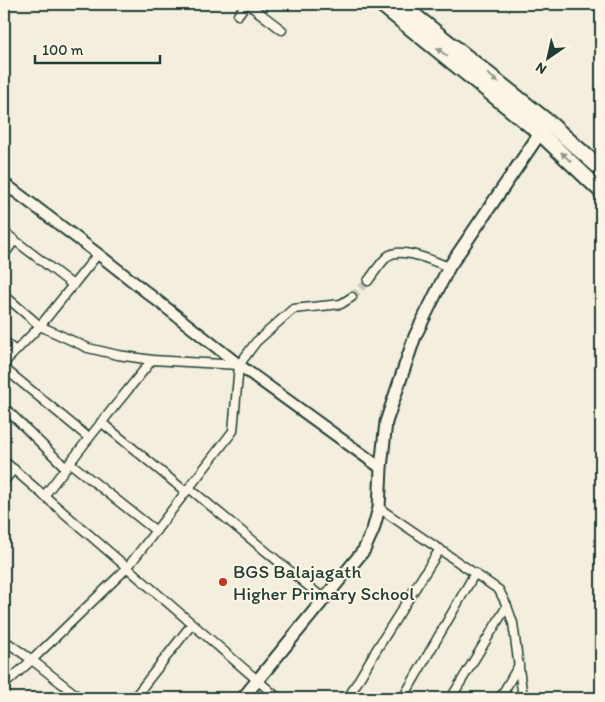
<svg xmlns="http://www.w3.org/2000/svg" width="605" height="702" font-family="Itim,sans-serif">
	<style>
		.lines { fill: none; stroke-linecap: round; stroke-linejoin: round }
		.minor-tunnel { stroke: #c9cbbc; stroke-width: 8; stroke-dasharray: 8 4; stroke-linecap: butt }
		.minor-casing { stroke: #1f3d34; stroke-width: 11 }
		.tertiary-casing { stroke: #1f3d34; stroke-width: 14 }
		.secondary-casing { stroke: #1f3d34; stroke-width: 15 }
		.trunk-casing { stroke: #1f3d34; stroke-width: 18 }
		.minor { stroke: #fcf5e5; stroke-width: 8 }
		.tertiary { stroke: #fcf5e5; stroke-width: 10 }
		.secondary { stroke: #fcf5e5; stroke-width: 11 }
		.trunk { stroke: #fcf5e5; stroke-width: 14 }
		.oneway { fill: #8e998c }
		.poi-dot { fill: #c8321e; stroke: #fcf5e5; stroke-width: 2 }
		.labels { text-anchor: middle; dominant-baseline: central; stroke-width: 4; stroke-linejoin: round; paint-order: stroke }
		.poi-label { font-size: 19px; fill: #1f3d34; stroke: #fcf5e5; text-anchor: start }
	</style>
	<rect width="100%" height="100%" fill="#f3eede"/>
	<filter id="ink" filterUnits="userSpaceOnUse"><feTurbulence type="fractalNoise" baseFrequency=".02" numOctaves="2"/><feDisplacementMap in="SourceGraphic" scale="10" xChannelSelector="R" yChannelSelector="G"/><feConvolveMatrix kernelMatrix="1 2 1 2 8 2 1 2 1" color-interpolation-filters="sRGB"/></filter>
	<g filter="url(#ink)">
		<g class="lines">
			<!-- minor-tunnel -->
			<path class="minor-tunnel" d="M 352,297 L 368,281"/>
			<!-- minor casing -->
			<g class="minor-casing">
				<g id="minor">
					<path d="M 248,4 L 282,30"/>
					<path d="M 238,15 L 246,4"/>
					<path d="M 4,197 L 11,189"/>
					<path d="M 4,232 L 73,285"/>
					<path d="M 4,255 L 14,241"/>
					<path d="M 368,281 C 374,273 381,262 388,256 C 402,246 435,262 449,267"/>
					<path d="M 4,295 L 40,326 L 88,348 L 118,355 L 152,360 L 239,365"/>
					<path d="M 4,341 L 15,351"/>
					<path d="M 4,363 L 40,326 L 98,254"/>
					<path d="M 4,368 L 89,438"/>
					<path d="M 4,407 L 66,468"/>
					<path d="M 101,422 L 186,492"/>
					<path d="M 4,461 L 278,698"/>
					<path d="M 70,463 L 156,531"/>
					<path d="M 4,481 L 14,469"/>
					<path d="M 189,488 L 324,599"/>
					<path d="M 44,496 L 89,438 L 152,360"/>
					<path d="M 379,508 L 499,590 L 507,606 L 513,623 L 523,698"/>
					<path d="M 4,640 L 32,660 L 80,698"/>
					<path d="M 4,685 L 32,660 L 127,568 L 233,431 L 239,365 L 256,342 L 293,309 L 341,304 L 352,297"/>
					<path d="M 134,698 L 192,624"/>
					<path d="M 348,698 L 375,652 L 440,549"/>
					<path d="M 403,698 L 475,573"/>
					<path d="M 451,698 L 507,606"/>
					<path d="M 500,698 L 519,665"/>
				</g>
			</g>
			<!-- tertiary casing -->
			<g class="tertiary-casing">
				<path id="tertiary" d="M 4,183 L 98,254 L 239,365 L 381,468"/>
			</g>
			<!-- secondary casing -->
			<g class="secondary-casing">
				<path id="secondary" d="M 243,698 L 364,550 L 373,530 L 379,508 L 381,468 L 386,422 L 415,336 L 449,267 L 545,126"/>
			</g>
			<!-- trunk casing -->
			<g class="trunk-casing">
				<g id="trunk">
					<path d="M 381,4 L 540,133 L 601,191"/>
					<path d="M 400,4 L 548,122 L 601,169"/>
				</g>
			</g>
			<!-- minor -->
			<use href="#minor" class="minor"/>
			<!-- tertiary -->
			<use href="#tertiary" class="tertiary"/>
			<!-- secondary -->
			<use href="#secondary" class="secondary"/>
			<!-- trunk -->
			<use href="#trunk" class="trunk"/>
		</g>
		<!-- one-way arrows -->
		<defs><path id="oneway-solid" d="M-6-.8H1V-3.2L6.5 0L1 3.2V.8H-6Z" transform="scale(1.25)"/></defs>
		<g class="oneway">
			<use href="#oneway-solid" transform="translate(442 52) rotate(-141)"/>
			<use href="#oneway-solid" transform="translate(493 78) rotate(38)"/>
			<use href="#oneway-solid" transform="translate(566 157) rotate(-136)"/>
		</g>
	</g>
	<!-- markers -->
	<circle class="poi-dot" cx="223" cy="582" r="5"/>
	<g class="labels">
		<!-- poi labels -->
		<g class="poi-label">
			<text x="233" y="571">BGS Balajagath<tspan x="233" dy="22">Higher Primary School</tspan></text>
		</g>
	</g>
	<!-- margin -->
	<rect width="605" height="702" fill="none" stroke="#fcf5e5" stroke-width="20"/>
	<rect x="10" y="10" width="585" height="682" fill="none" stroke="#1f3d34" stroke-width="2" filter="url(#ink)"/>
	<!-- north arrow -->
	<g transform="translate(548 58) rotate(214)" stroke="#fcf5e5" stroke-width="4" paint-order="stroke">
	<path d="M0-4L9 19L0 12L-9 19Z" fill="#1f3d34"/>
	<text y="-8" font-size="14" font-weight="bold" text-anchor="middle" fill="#1f3d34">N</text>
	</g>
	<!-- scale -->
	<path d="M35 55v8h125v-8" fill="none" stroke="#1f3d34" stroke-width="2.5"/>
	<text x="42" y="55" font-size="15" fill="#1f3d34" stroke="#fcf5e5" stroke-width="4" paint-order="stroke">100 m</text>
</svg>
